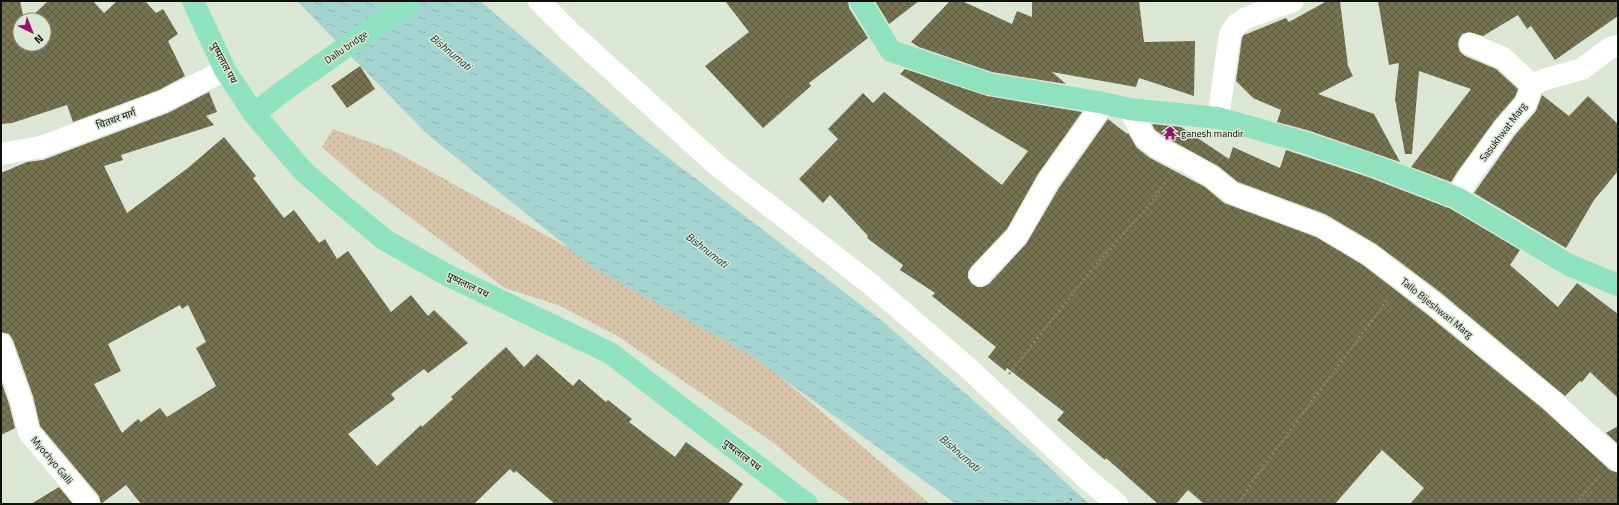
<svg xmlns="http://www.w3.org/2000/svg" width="1619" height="505" font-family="'Titillium Web','Noto Sans Devanagari',sans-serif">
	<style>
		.grass { fill: url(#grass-dots) }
		.water { fill: url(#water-ripples) }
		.building { fill: url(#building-cross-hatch); fill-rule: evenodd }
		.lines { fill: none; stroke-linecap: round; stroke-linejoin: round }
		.path { stroke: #838a7d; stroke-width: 2.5; stroke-dasharray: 2 3; stroke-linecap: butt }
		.minor { stroke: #fff; stroke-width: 22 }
		.major { stroke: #8fe2bf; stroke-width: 22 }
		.labels { text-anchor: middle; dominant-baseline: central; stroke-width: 3; stroke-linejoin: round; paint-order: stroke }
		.street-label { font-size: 10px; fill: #0f120c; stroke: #dbe6d4 }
		.poi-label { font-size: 10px; fill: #0f120c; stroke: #dbe6d4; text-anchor: start }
		.water-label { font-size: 11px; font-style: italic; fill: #103d3b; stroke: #dbe6d4 }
	</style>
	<defs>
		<pattern id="grass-dots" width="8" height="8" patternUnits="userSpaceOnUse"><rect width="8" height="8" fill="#d8c4a9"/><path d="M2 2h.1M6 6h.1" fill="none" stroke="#b8a790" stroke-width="1.8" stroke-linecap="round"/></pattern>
		<pattern id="water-ripples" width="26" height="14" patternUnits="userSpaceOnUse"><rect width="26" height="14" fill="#a4d4d0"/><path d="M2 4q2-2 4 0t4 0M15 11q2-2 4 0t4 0" fill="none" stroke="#8cb5b1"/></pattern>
		<pattern id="building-cross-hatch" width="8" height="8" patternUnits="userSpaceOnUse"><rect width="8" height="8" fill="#767350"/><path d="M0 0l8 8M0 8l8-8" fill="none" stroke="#5f5d41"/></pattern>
	</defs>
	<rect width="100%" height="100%" fill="#dbe6d4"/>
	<!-- grass -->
	<path class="grass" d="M 333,129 L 394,151 L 743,345 L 930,504 L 853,504 L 821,482 L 771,441 L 616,335 L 558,305 L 505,288 L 360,180 L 322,147 Z"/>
	<!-- water -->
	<path class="water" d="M 297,1 L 480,1 L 636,133 L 882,321 L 1035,454 L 1089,504 L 956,504 L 749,354 L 595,269 L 427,134 Z"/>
	<!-- building -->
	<g class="building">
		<path d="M 1,1 L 20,1 L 24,20 L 20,20 L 20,44 L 44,44 L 44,20 L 28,20 L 48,1 L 93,1 L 104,13 L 117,1 L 145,1 L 156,13 L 163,9 L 178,34 L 168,41 L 185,76 L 159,90 L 73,122 L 67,105 L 12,123 L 1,124 Z"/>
		<path d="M 725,1 L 848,1 L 849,8 L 868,38 L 809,83 L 811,86 L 763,128 L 705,66 L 749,32 Z"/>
		<path d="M 875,1 L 919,1 L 889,24 Z"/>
		<path d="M 950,1 L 962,1 L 1012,24 L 1017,11 L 1032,17 L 1032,1 L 1139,1 L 1144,42 L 1195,41 L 1194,96 L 1139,78 L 1136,87 L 1052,72 L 1066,84 L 992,72 L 919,47 L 911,42 Z"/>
		<path d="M 1327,1 L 1340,1 L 1348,66 L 1353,76 L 1318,94 L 1374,114 L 1400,162 L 1307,130 L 1277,122 L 1281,110 L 1253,98 L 1236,81 L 1242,38 L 1244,35 L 1286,18 L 1289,22 Z"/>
		<path d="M 1378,1 L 1618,1 L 1618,16 L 1555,60 L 1531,26 L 1527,29 L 1518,15 L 1483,36 L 1469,32 L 1462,34 L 1459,39 L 1458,45 L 1460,52 L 1465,56 L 1496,69 L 1518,89 L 1515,97 L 1495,120 L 1458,171 L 1451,182 L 1411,167 L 1471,89 L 1419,71 L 1412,154 L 1405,154 L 1395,99 L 1399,63 L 1389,65 Z"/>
		<path d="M 360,66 L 375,89 L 347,108 L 331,86 Z"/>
		<path d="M 905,69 L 987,96 L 1082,112 L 1038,174 L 1007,229 L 971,267 L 968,272 L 968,278 L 972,284 L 977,287 L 983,287 L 989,284 L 1026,244 L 1059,188 L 1108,119 L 1127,134 L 1128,133 L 1137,148 L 1150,158 L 1205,187 L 1224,203 L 1316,237 L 1363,265 L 1424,312 L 1543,409 L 1610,470 L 1618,473 L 1618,504 L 1410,504 L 1424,488 L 1382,450 L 1335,504 L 1204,504 L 1188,490 L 1176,504 L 1158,504 L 1106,458 L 1105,460 L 1057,420 L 1064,412 L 1007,368 L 1005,371 L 988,357 L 996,347 L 932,296 L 935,293 L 900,270 L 903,265 L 867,238 L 868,236 L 830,195 L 823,203 L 799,179 L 838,139 L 828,129 L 863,93 L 873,103 L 884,92 L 1002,185 L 1028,151 L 900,74 Z"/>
		<path d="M 209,92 L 217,112 L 206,116 L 214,125 L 121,155 L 123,160 L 104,166 L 127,213 L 188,168 L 224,137 L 256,176 L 253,178 L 284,218 L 294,210 L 319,243 L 325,239 L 337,259 L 348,251 L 391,312 L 411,295 L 428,316 L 434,310 L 468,343 L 428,373 L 424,369 L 391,394 L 395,399 L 348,434 L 377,466 L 421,425 L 422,427 L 453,399 L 451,397 L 506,347 L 524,367 L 537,354 L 573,386 L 579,379 L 606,402 L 608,400 L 632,419 L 629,422 L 675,457 L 686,442 L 743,484 L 728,504 L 555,504 L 516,471 L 514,473 L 510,469 L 474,504 L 141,504 L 126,485 L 101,504 L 99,496 L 40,426 L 33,396 L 13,340 L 9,334 L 1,332 L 1,173 L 27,162 L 43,160 L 168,113 ZM 180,305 L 182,309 L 188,305 L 206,342 L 196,348 L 216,386 L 167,417 L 160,408 L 141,422 L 138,419 L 122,433 L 94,384 L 121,371 L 108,344 Z"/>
		<path d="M 1542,95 L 1569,116 L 1588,96 L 1618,124 L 1618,171 L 1594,200 L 1566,248 L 1474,193 L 1515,135 L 1536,111 Z"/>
		<path d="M 1152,124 L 1181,127 L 1229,159 L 1233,147 L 1280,168 L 1286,150 L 1368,177 L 1451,209 L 1520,250 L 1510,265 L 1558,307 L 1577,283 L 1618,314 L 1618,398 L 1590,372 L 1582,382 L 1580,381 L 1565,396 L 1440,292 L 1376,244 L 1325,214 L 1238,182 L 1218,166 L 1165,137 L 1155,130 Z"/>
		<path d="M 1,381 L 9,404 L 15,428 L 1,435 Z"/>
		<path d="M 1618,426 L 1618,444 L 1606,433 Z"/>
		<path d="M 59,487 L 73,504 L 31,504 Z"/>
	</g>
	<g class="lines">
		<!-- path -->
		<g class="path">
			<path d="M 1009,374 L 1094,267 L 1144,211 L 1164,185 L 1166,179"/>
			<path d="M 1067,504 L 1072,498"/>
			<path d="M 1239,504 L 1252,482 L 1388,299"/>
			<path d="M 1576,504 L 1599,476"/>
		</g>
		<!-- minor -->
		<g class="minor">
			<path d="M 539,1 L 569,31 L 718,166 L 868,282 L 966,366 L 1086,478 L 1117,504"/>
			<path d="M 1470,44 L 1503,58 L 1532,85"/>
			<path d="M 1129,109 L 1145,138 L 1158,148 L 1192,165 L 1212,177 L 1232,193 L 1321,226 L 1370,255 L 1432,302 L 1551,400 L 1618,461"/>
			<path d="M 1218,118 L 1230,34 L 1236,25 L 1246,18 L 1293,1"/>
			<path d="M 1,154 L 41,147 L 164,101 L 225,70"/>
			<path d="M 1457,198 L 1468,178 L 1505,127 L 1526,103 L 1532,85 L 1546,79 L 1582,69 L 1610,48 L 1618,46"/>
			<path d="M 980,275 L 1017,236 L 1048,181 L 1104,103"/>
			<path d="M 1,344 L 21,400 L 29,432 L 89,504"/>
		</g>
		<!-- major -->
		<g class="major">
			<path d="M 193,1 L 225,70 L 254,114 L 304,172 L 339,202 L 385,240 L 447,275 L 610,353 L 807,504"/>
			<path d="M 860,1 L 891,51 L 989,84 L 1104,103 L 1129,109 L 1218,118 L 1303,142 L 1372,165 L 1457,198 L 1569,265 L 1618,285"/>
			<path d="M 254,114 L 282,92 L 411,1"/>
		</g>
	</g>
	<!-- icons -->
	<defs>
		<g id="temple-bare" transform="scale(1.08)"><path d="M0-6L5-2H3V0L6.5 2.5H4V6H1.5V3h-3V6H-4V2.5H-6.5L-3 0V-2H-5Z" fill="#961168" stroke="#dbe6d4" stroke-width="2.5" paint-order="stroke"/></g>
	</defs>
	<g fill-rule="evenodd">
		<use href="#temple-bare" x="1170" y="133"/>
	</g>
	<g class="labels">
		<!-- street labels -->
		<g class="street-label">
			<text transform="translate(346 47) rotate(-35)">Dallu bridge</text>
			<text transform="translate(224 63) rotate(62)">पुष्पलाल पथ</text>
			<text transform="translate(116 119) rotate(-20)">चितधर मार्ग</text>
			<text transform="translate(1503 132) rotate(-53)">Sasukhwat Marg</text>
			<text transform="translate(468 285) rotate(26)">पुष्पलाल पथ</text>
			<text transform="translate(1437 308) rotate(39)">Tallo Bijeshwari Marg</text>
			<text transform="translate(742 455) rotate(37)">पुष्पलाल पथ</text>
			<text transform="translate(52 460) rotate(50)">Myochyo Galli</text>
		</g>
		<!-- poi labels -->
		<g class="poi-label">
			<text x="1181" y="133">ganesh mandir</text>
		</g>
		<!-- water labels -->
		<g class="water-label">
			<text transform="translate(451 52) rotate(40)">Bishnumati</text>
			<text transform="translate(707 250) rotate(38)">Bishnumati</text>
			<text transform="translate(960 453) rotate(41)">Bishnumati</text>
		</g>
	</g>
	<!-- border -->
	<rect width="1619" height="505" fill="none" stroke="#0f120c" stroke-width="4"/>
	<!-- north arrow -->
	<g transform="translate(32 32) rotate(137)"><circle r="19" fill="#dbe6d4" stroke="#899184"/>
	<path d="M0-3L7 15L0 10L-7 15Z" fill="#961168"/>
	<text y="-6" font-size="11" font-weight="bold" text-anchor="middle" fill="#0f120c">N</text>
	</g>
</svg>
